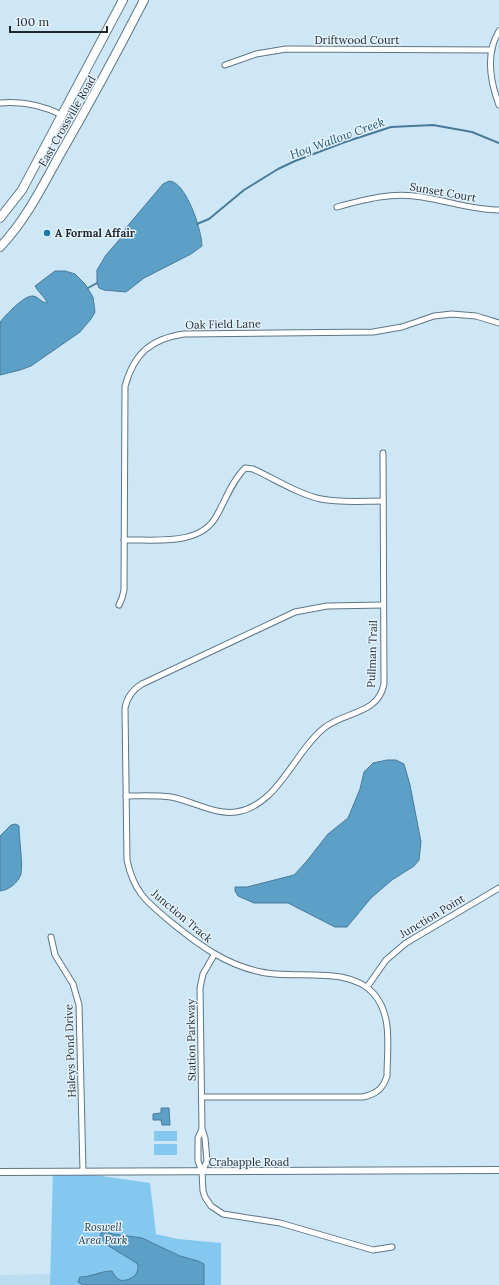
<svg xmlns="http://www.w3.org/2000/svg" width="499" height="1285" font-family="Lora,serif">
	<style>
		.built { fill: #bcdcf0 }
		.green { fill: #84c8f0 }
		.water { fill: #5c9fc7; stroke: #497b99 }
		.lines { fill: none; stroke-linecap: round; stroke-linejoin: round }
		.stream { stroke: #497b99; stroke-width: 2 }
		.minor-casing { stroke: #5f7583; stroke-width: 7 }
		.tertiary-casing { stroke: #5f7583; stroke-width: 8 }
		.primary-casing { stroke: #5f7583; stroke-width: 10 }
		.minor { stroke: #fff; stroke-width: 5 }
		.tertiary { stroke: #fff; stroke-width: 6 }
		.primary { stroke: #fff; stroke-width: 8 }
		.poi-dot { fill: #1d7aa7; stroke: #e4f2fc; stroke-width: 1.5 }
		.labels { text-anchor: middle; dominant-baseline: central; stroke-width: 3; stroke-linejoin: round; paint-order: stroke }
		.street-label { font-size: 11px; fill: #1e282d; stroke: #e4f2fc }
		.poi-label { font-size: 11px; font-weight: bold; fill: #1e282d; stroke: #e4f2fc; text-anchor: start }
		.park-label { font-size: 11px; font-style: italic; fill: #183749; stroke: #e4f2fc }
		.water-label { font-size: 12px; font-style: italic; fill: #235773; stroke: #e4f2fc }
	</style>
	<rect width="100%" height="100%" fill="#cee7f6"/>
	<!-- built -->
	<path class="built" d="M 51,1274 L 50,1285 L 0,1285 L 0,1275 Z"/>
	<!-- green -->
	<g class="green">
		<rect x="154" y="1131" width="23" height="10"/>
		<rect x="154" y="1144" width="23" height="11"/>
		<path d="M 53,1169 L 150,1183 L 156,1234 L 178,1239 L 221,1243 L 221,1285 L 50,1285 Z"/>
	</g>
	<!-- water -->
	<g class="water">
		<path d="M 169,181 C 186,181 202,231 202,246 L 191,254 L 144,278 L 126,292 L 104,290 L 99,288 L 97,283 L 97,270 L 106,255 L 120,239 L 125,229 L 163,184 Z"/>
		<path d="M 55,271 L 65,271 L 75,274 L 85,284 L 93,297 L 95,312 L 91,319 L 80,332 L 31,366 L 20,370 L 0,375 L 0,322 C 6,315 24,295 33,296 C 39,297 42,303 47,303 C 45,297 38,292 35,286 Z"/>
		<path d="M 387,760 L 396,760 L 404,764 L 410,785 L 421,842 L 419,860 L 414,866 L 392,880 L 371,898 L 347,927 L 335,927 L 288,903 L 254,903 L 238,896 L 235,891 L 235,887 L 247,887 L 294,875 L 306,862 L 328,834 L 348,818 L 360,789 L 364,772 L 373,763 Z"/>
		<path d="M 16,824 L 19,826 C 19,839 23,863 21,874 C 18,883 9,890 0,891 L 0,836 L 11,825 Z"/>
		<path d="M 161,1108 L 169,1108 L 170,1125 L 162,1125 L 161,1120 L 153,1120 L 153,1114 L 161,1113 Z"/>
		<path d="M 106,1232 L 113,1234 L 142,1238 L 180,1256 L 198,1261 L 204,1264 L 204,1285 L 83,1285 L 78,1282 L 80,1277 C 91,1277 101,1271 112,1271 C 113,1273 115,1277 118,1279 C 123,1283 135,1278 137,1272 C 138,1270 138,1267 138,1265 L 135,1262 L 99,1240 L 101,1233 Z"/>
	</g>
	<g class="lines">
		<!-- stream -->
		<g class="stream">
			<path d="M 197,224 L 209,219 L 244,190 L 278,169 L 295,161 L 345,142 L 391,127 L 433,125 L 472,132 L 499,143"/>
			<path d="M 88,288 L 97,283"/>
		</g>
		<!-- minor casing -->
		<g class="minor-casing">
			<g id="minor">
				<path d="M 499,31 C 485,54 490,81 499,105"/>
				<path d="M 225,65 L 256,54 L 286,49 L 492,50"/>
				<path d="M 0,103 C 23,101 42,105 62,115"/>
				<path d="M 337,207 C 366,199 392,192 422,197 C 448,201 473,210 499,210"/>
				<path d="M 124,540 C 154,539 201,547 217,515 C 226,499 232,481 245,468 L 253,469 C 275,479 298,494 321,499 C 341,503 363,501 383,501"/>
				<path d="M 119,605 L 122,598 L 124,590 L 125,386 C 134,354 150,339 184,334 L 373,332 L 402,327 L 434,316 L 452,314 L 476,316 L 499,323"/>
				<path d="M 126,796 C 141,796 156,795 171,797 C 193,801 214,815 236,812 C 278,806 294,752 324,728 C 345,711 378,715 384,684 L 383,453"/>
				<path d="M 51,937 L 55,955 L 73,984 L 79,1005 L 83,1171"/>
				<path d="M 214,955 L 203,974 L 200,988 L 202,1129 L 198,1138 L 198,1161 L 202,1172 L 203,1191 L 205,1197 L 211,1206 L 223,1214 L 280,1223 L 373,1250 L 392,1247"/>
				<path d="M 367,987 L 386,960 L 406,943 L 499,888"/>
				<path d="M 202,1097 L 363,1097 C 376,1094 383,1089 387,1076 C 387,1049 393,1016 374,994 C 349,965 296,980 261,972 C 226,965 199,945 172,923 C 147,902 134,893 127,860 L 125,708 C 127,697 132,690 142,684 L 295,612 L 327,606 L 383,605"/>
				<path d="M 202,1172 L 207,1161 L 205,1138 L 202,1129"/>
			</g>
		</g>
		<!-- tertiary casing -->
		<g class="tertiary-casing">
			<path id="tertiary" d="M 0,1172 L 499,1170"/>
		</g>
		<!-- primary casing -->
		<g class="primary-casing">
			<g id="primary">
				<path d="M 0,218 L 22,190 L 123,0"/>
				<path d="M 0,247 C 25,221 41,189 58,158 C 88,106 117,53 144,0"/>
			</g>
		</g>
		<!-- minor -->
		<use href="#minor" class="minor"/>
		<!-- tertiary -->
		<use href="#tertiary" class="tertiary"/>
		<!-- primary -->
		<use href="#primary" class="primary"/>
	</g>
	<!-- markers -->
	<circle class="poi-dot" cx="47" cy="233" r="4"/>
	<g class="labels">
		<!-- street labels -->
		<g class="street-label">
			<text x="357" y="40">Driftwood Court</text>
			<text transform="translate(67 121) rotate(-60)">East Crossville Road</text>
			<text transform="translate(443 192) rotate(10)">Sunset Court</text>
			<text transform="translate(223 324) rotate(-1)">Oak Field Lane</text>
			<text transform="translate(372 654) rotate(-88)">Pullman Trail</text>
			<text transform="translate(182 916) rotate(40)">Junction Track</text>
			<text transform="translate(432 916) rotate(-31)">Junction Point</text>
			<text transform="translate(191 1040) rotate(-91)">Station Parkway</text>
			<text transform="translate(70 1051) rotate(-92)">Haleys Pond Drive</text>
			<text x="249" y="1162">Crabapple Road</text>
		</g>
		<!-- poi labels -->
		<g class="poi-label">
			<text x="55" y="233">A Formal Affair</text>
		</g>
		<!-- park labels -->
		<g class="park-label">
			<text x="103" y="1227">Roswell<tspan x="103" dy="13">Area Park</tspan></text>
		</g>
		<!-- water labels -->
		<g class="water-label">
			<text transform="translate(337 138) rotate(-20)">Hog Wallow Creek</text>
		</g>
	</g>
	<!-- scale -->
	<path d="M10 26v6h97v-6" fill="none" stroke="#1e282d" stroke-width="2"/>
	<text x="16" y="26" font-size="12" fill="#1e282d" stroke="#e4f2fc" stroke-width="3" paint-order="stroke">100 m</text>
</svg>
